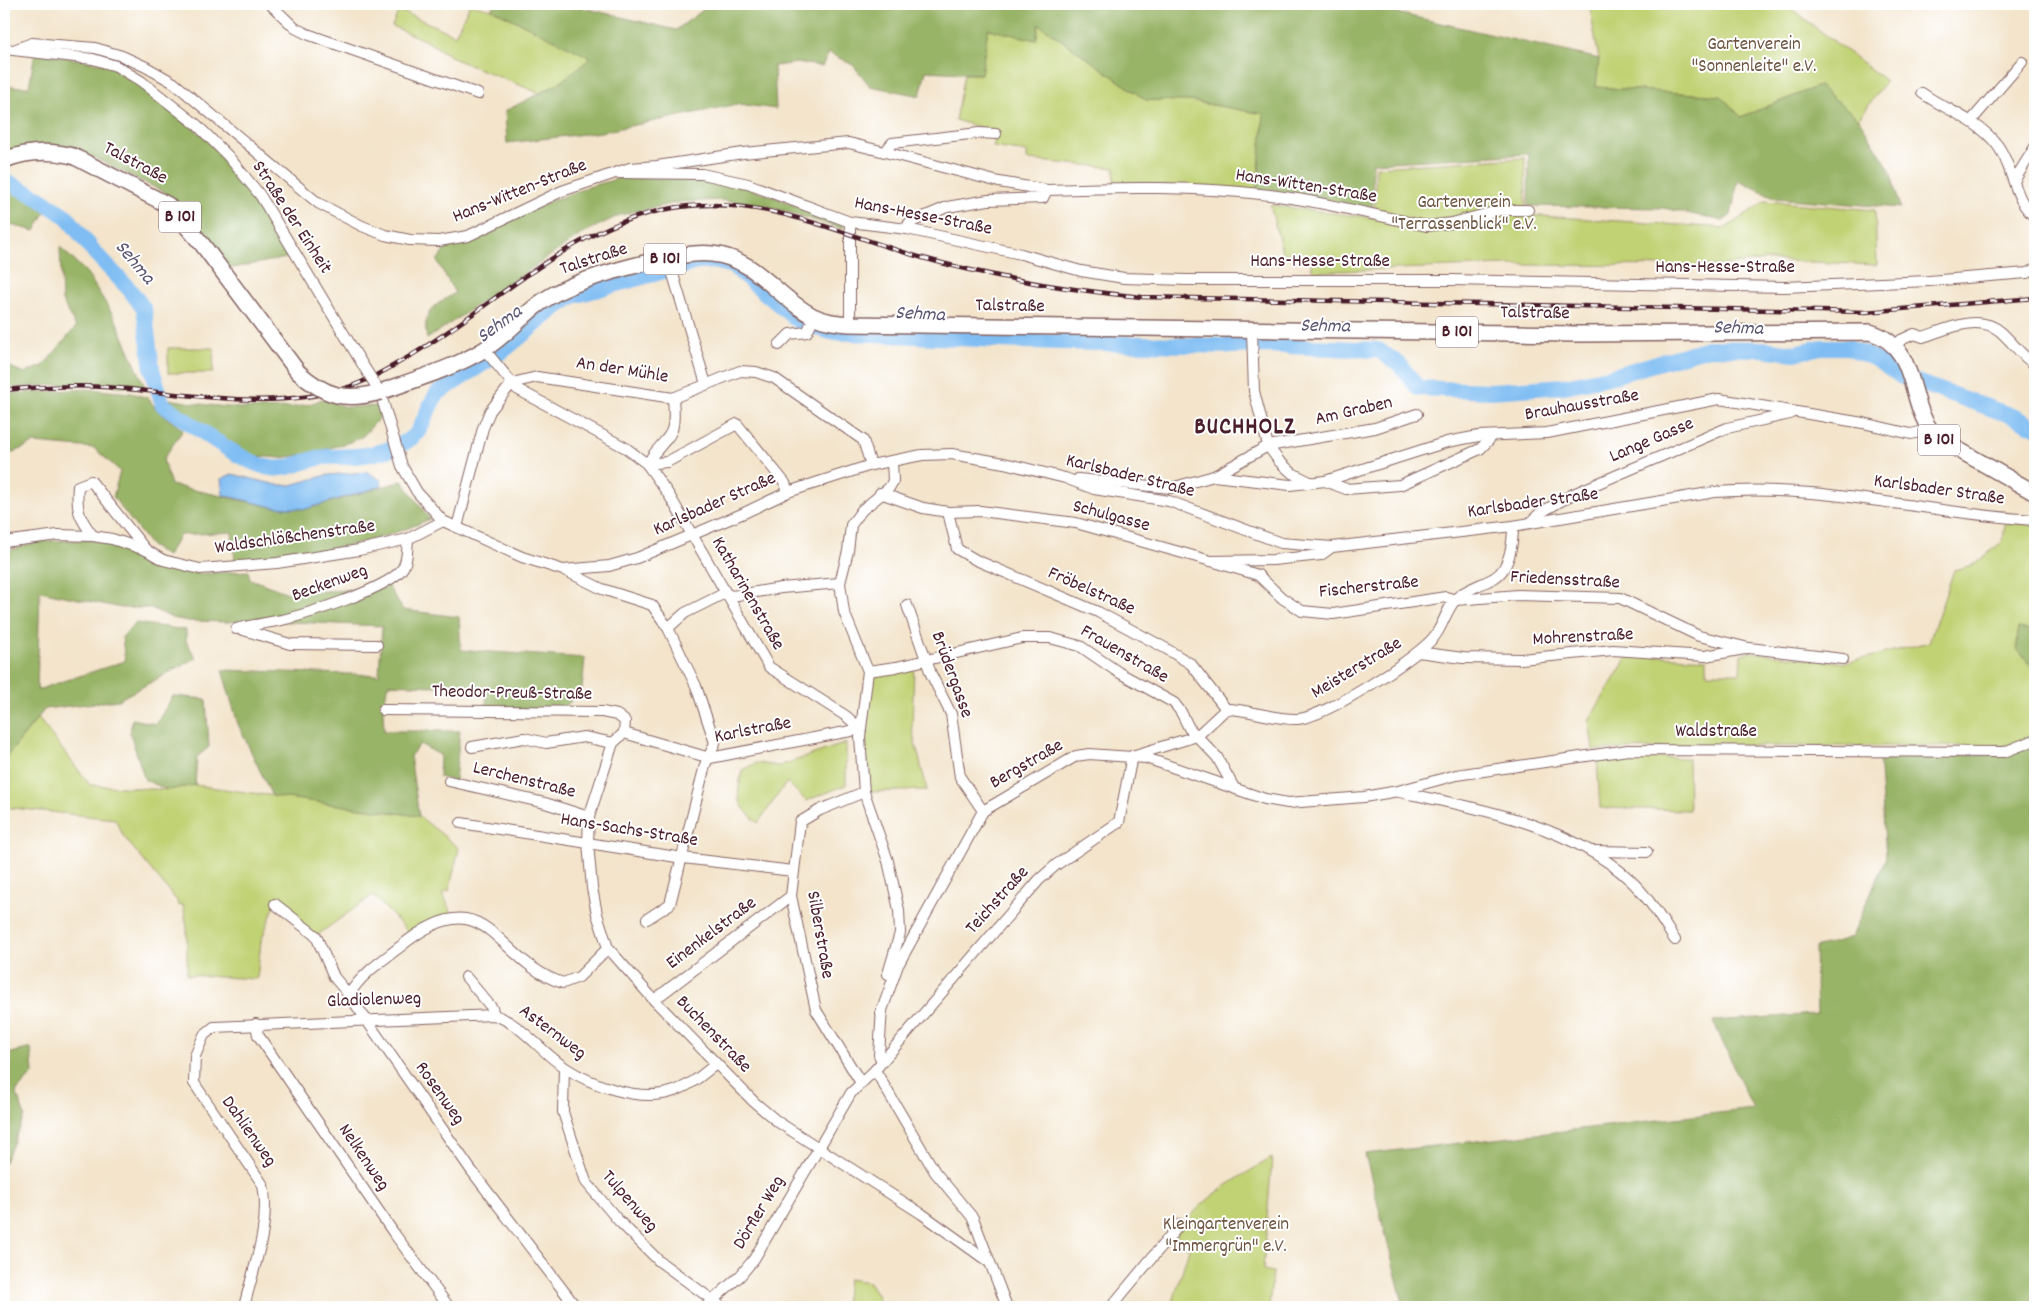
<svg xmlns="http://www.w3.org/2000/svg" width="2039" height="1311" font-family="Dekko,sans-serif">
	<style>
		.green { fill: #c1d275; stroke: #867850 }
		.forest { fill: #98b466; stroke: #716a48 }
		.water { fill: #7fbdf3; stroke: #646e8f }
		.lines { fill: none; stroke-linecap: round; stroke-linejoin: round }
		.river { stroke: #7fbdf3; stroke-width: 16 }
		.minor-casing { stroke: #856463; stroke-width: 12 }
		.primary-casing { stroke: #856463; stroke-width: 18 }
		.minor { stroke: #fff; stroke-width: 10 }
		.primary { stroke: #fff; stroke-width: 15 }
		.rail-casing { stroke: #4a1f2b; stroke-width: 4.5 }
		.rail { stroke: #fff; stroke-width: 2.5; stroke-dasharray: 8; stroke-linecap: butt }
		.minor-bridge-casing { stroke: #856463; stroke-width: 12; stroke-linecap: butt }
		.primary-bridge-casing { stroke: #856463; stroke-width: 18; stroke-linecap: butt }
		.minor-bridge { stroke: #fff; stroke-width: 10 }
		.primary-bridge { stroke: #fff; stroke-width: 15 }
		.labels { text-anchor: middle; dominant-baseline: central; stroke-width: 4; stroke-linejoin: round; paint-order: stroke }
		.shield { fill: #fff; stroke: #80626b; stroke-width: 1 }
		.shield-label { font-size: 18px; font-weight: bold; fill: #4a1f2b }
		.park-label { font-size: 19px; fill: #6e5541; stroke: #fff }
		.street-label { font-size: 19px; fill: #4a1f2b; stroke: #fff }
		.water-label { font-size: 20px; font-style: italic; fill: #5d5671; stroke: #fff }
		.district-label { font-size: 24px; font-weight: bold; letter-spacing: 1px; fill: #4a1f2b; stroke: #fff }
	</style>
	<rect width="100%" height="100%" fill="#fff"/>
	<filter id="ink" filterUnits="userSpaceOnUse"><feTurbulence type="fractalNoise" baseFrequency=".02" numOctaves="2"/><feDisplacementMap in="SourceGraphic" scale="10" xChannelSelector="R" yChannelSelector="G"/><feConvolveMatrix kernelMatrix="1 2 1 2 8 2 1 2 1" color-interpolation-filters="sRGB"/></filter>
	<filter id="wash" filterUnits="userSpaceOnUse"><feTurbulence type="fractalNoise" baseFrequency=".0096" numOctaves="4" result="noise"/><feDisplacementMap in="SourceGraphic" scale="20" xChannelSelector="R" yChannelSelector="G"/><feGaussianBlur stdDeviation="1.12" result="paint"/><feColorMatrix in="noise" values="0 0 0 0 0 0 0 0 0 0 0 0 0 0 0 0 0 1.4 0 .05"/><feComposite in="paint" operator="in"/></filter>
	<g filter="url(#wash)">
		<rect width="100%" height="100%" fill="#f3e4cb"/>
		<!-- green -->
		<g class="green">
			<path d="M 470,4 L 492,9 L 592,58 L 556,85 L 539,93 L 457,60 L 428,42 L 392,26 L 399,10 L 455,35 Z"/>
			<path d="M 1589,4 L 1785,4 L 1886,81 L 1859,119 L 1819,86 L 1741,117 L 1721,96 L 1595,87 L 1599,59 Z"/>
			<path d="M 1039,24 L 1146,100 L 1190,101 L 1264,114 L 1257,190 L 1114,184 L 1115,168 L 1027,160 L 1027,152 L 993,147 L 996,132 L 955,120 L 964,74 L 981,74 L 988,28 L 1036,40 Z"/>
			<path d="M 1525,158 L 1526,215 L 1726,228 L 1765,201 L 1875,210 L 1877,265 L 1767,260 L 1716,266 L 1506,265 L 1313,272 L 1310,260 L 1282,252 L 1270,205 L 1374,218 L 1376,167 Z"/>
			<path d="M 168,348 L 214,348 L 213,373 L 168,373 Z"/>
			<path d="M 2005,523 L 2035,525 L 2035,631 L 2018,628 L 2017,648 L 2035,671 L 2034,734 L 2005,746 L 1733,746 L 1593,750 L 1589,720 L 1629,654 L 1707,659 L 1707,673 L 1740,673 L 1741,654 L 1751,652 L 1846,663 L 1929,642 L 1954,570 L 1975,564 L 2003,541 Z"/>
			<path d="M 914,667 L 912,729 L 927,790 L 869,792 L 863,728 L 870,676 Z"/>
			<path d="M 38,718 L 90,785 L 168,790 L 195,785 L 419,816 L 459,848 L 449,891 L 442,893 L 453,915 L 411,935 L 373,895 L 316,936 L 275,904 L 261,941 L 257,979 L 187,975 L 187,927 L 183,905 L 178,905 L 177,901 L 124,837 L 115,819 L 4,807 L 4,760 Z"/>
			<path d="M 846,743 L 846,785 L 806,801 L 787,782 L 758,823 C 736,803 736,799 742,770 L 756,763 L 779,766 Z"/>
			<path d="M 1637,757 L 1688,758 L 1689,810 L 1600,808 L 1597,760 Z"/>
			<path d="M 1272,1158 L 1263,1270 L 1273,1272 L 1269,1307 L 1177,1307 L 1172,1305 L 1189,1249 L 1176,1235 C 1198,1200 1237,1178 1272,1158 Z"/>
			<path d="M 848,1279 L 869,1282 L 878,1296 L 880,1307 L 845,1307 Z"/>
		</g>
		<!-- forest -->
		<g class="forest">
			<path d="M 493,4 L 567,4 L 676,30 L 711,4 L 1357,4 L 1599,59 L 1596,87 L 1721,96 L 1741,117 L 1819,86 L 1859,119 L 1890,170 L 1900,208 L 1776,198 L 1738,180 L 1731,215 L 1723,221 L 1664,208 L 1528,206 L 1529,154 L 1373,163 L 1372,212 L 1257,190 L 1264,114 L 1190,101 L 1146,100 L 1039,24 L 1036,40 L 988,29 L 981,74 L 926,71 L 920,96 L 870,86 L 853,65 L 829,53 L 822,66 L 797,63 L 774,66 L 776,109 L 738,104 L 601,132 L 507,143 L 505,111 L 556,85 L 591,58 L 492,9 Z"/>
			<path d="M 35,52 L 116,66 L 228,156 L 297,256 L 227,269 L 208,241 L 166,193 L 80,151 L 4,153 L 4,86 L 29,87 Z"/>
			<path d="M 620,178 C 652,178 685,177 716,181 C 760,188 803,209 844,225 L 843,229 L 767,206 L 720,200 L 680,202 L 620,215 L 585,232 L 427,339 C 422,310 433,307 455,293 L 437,261 L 446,248 L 472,240 L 549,202 L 588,187 Z"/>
			<path d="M 4,181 L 48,207 L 35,231 L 7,224 L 4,229 Z"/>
			<path d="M 60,247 L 87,273 L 116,320 L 145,387 L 137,386 L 136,388 L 88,383 L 4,388 L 4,364 L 24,373 L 43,366 L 76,327 L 62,301 Z"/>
			<path d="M 88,389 L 131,393 L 148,398 L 157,410 L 183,430 L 163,459 L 171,485 L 273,507 L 306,509 L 402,481 L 430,519 C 368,547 302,556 235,561 L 232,532 L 180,535 L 167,556 L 151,546 L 113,497 L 120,471 L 94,448 L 34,443 L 4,457 L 4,394 Z"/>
			<path d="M 162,398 C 202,405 287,418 322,399 L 346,407 L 381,406 L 381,416 L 363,436 L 350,442 L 313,453 L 281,458 L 246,455 L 164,403 Z"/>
			<path d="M 91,540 L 142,553 L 198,574 L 248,571 L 250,579 L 288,593 L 383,588 L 388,586 L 403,610 L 459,617 L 461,650 L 585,658 L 582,689 L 562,710 L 486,709 L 487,688 L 388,684 L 383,710 L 384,731 L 460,731 L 455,781 L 439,777 L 440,755 L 420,744 L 410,756 L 419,816 L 272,796 L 238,724 L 222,670 L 379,675 L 382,626 L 248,620 L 228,622 L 188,621 L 172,618 L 151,608 L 122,608 L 40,591 L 37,690 L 125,661 L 122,637 L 136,623 L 186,630 L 186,641 L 196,658 L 118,700 L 45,709 L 4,760 L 4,552 L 41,541 Z"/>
			<path d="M 2018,628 L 2035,631 L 2035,671 L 2017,649 Z"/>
			<path d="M 173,696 L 206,699 L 209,747 L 197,757 L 195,785 L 168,790 L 145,780 L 130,733 L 132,719 L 156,724 Z"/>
			<path d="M 2035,712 L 2035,1307 L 1404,1307 L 1365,1154 L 1753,1109 L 1713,1021 L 1817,1014 L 1815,948 L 1852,937 L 1886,857 L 1879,756 L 2008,755 L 2005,746 L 2034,734 Z"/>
			<path d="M 31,1048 L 33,1074 L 16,1092 L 25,1116 L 4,1164 L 4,1055 Z"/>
		</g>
		<!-- water -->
		<path class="water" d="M 367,472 L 381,480 L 382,486 L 306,509 L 273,507 L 223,495 L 221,479 L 232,474 L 277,485 L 291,485 L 327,475 Z"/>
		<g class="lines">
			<!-- river -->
			<path class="river" d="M 4,183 L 10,183 L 37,197 L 67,217 L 95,253 L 130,290 L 144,309 L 152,369 L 163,405 C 190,422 240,463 271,468 C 291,471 308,457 327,457 C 356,457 391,455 414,436 C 423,429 428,404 438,393 L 504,350 L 554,309 L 573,296 L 697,262 L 713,261 L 733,266 L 800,322 L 830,332 L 1020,341 L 1230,346 L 1264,345 L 1378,350 L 1399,364 L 1418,388 L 1490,391 L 1565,386 L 1613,376 L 1708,348 L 1762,349 L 1795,353 L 1821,347 L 1848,347 L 1875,359 L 1900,376 L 2015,417 L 2035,427"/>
		</g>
	</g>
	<g filter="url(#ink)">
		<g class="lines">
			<!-- minor casing -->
			<g class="minor-casing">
				<g id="minor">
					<path d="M 270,4 L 295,28 L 307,34 L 478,94"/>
					<path d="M 4,49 L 93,59 L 116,66 L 141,81 L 197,125 L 228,156 L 260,195 L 364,367"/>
					<path d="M 16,49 L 32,43 L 95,48 L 122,56 L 146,67 L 174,83 L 318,203 L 362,226 L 385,235 L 410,240 L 439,241 L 468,236 L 562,191 L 630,168 L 657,166 L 743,153 L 849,143 L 885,152 L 892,143 L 979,133 L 996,134"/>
					<path d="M 1922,93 C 1947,111 1979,120 1998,146 C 2014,168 2013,200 2035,217"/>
					<path d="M 1971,121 L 2022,62"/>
					<path d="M 885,152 L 999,182 L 1047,190"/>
					<path d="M 617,173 L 702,174 L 748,184 L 850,222 L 907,229 L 1021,254 L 1081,271 L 1124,278 L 1187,280 L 1452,280 L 1784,287 L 1929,281 L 2027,273 L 2035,269"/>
					<path d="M 2014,181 L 2035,147"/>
					<path d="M 850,222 L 850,324"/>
					<path d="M 907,229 L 909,223 L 947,207 L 988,200 L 1043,198 L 1047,190 C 1122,187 1196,186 1270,195 C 1323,201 1375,216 1427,226 L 1452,223 L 1501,210 L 1528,210"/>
					<path d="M 668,258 L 706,384"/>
					<path d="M 1252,330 L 1254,391 L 1268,446 L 1279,461 L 1292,473 L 1310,482"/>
					<path d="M 779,345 L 790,334 L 807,332 L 814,317"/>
					<path d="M 1896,346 L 1901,340 L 1914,334 L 1923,337 C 1947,329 1979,313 2001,332 C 2013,343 2022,356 2035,365"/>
					<path d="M 484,349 L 517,389 L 626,448 L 647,464 L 669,495 L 769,667 L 846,716 L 861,729"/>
					<path d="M 380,392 L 402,466 L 417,492 L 443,521 L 522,557 L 563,570 L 609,566 L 637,558 L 744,513 L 788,492 L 871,465 L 922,455 L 952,454 L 1004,463 L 1065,478 L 1094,489 L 1169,501 L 1281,543 L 1332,547 L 1513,526 L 1715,492 C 1823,483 1928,514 2035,520"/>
					<path d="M 647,464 L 667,462 L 737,424 L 785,483 L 788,492"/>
					<path d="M 647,464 C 667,431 677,444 673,398"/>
					<path d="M 1214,476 L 1290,485 L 1325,481 L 1447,442 L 1479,436 L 1547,433 L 1719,399 L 1863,423 L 1911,434 L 1929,430"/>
					<path d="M 1078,479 L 1171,488 L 1214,476 L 1268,446 L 1375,428 L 1417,414"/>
					<path d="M 1325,481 L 1346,489 L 1400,485 L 1480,449 L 1489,440 L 1489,436"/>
					<path d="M 880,493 L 923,508 L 948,512 L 980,511 L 1076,523 L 1211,561 L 1273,560 L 1321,555 L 1332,547"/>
					<path d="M 948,512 L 957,549 L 976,560 L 1098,612 L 1165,648 L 1191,664 L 1226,709"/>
					<path d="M 1530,523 L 1540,513 L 1573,494 L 1727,428 L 1790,414"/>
					<path d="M 457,527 L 483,428 L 490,411 L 512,383 L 537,377 L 673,398 L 740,371 L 756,372 L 774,378 L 863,440 L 871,465"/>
					<path d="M 93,536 C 79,517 76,511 78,486 L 91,481 L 146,550"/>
					<path d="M 4,542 L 58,535 L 93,536 L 112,539 L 146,550 L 163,560 L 200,569 L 277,563 L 359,550 L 408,539 L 443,521"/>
					<path d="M 1211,561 L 1258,575 L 1282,598 L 1302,611 L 1333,614 L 1446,597 L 1456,600 L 1518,595 L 1620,598 L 1699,636 L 1749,648 L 1843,659"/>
					<path d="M 564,570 L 602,589 L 652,605 L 668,628 L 696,686 L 715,743 L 705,765 L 670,904 L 647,919"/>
					<path d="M 907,605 L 931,674 L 951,714 L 960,777 L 983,811"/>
					<path d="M 668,628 L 685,613 L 725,593 L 732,596 L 781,588 L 840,583"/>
					<path d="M 236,629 C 251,625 267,623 282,620 C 307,614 388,589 402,569 C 408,561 407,548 408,539"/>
					<path d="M 240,629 L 290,644 L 377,645"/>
					<path d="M 1418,652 L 1463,658 L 1521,659 L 1613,650 L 1705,656 L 1745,649"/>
					<path d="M 868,671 L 896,667 L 1022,638 L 1050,638 L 1080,646 L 1118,672 L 1174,703 L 1181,712 L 1189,728 L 1217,757 L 1233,786"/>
					<path d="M 383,710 L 602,712 L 617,715 L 625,721 L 624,733"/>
					<path d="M 624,733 L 613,743 L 589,817 L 588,843 L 592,888 L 597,914 L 608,948 L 654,1000 L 754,1102 L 778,1122 L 922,1214 L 989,1262"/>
					<path d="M 624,733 L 710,758 L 861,729"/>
					<path d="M 472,747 L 524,738 L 546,743 L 584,737 L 613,743"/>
					<path d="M 1132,756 L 1197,736 L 1226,709 C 1250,709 1274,720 1298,719 C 1325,717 1416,659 1434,637 C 1444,625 1447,605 1460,595 C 1470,588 1483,584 1494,578 C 1510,569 1513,542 1513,526"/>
					<path d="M 449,781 L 545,803 L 589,817"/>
					<path d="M 1399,792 C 1476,808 1569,824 1629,879 C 1648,896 1661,919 1675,940"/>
					<path d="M 461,823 L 683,858 L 793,871"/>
					<path d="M 1593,851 L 1647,852"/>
					<path d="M 275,904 L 316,936 L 334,977 L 349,995 L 471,1170 L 576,1307"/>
					<path d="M 888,974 L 900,933 L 899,910 L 888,861 L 864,792 L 860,737 L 868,671 L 844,612 L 840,583 L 848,551 L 851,525 L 862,510 L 889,488 L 893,481 L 892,461"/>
					<path d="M 466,977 L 492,1008 L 494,1015"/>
					<path d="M 349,995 C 361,974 382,961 401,946 C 489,875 493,961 563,983 L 579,977 L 608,948"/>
					<path d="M 654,1000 L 791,896"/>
					<path d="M 882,1008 L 879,1055 L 882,1061"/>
					<path d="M 881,1013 L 898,965 L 983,811 L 1076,756 L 1089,754 L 1146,758 L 1265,799 L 1288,803 L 1364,797 L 1398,791 L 1456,775 L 1628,750 L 2004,752 L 2035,740"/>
					<path d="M 256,1024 L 258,1035 L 393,1232 L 449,1307"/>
					<path d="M 564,1067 L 563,1112 L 586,1182 L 618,1220 L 659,1261 L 722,1307"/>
					<path d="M 875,1070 L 935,1172 L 973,1218 L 1007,1307"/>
					<path d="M 861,1083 L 816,1010 L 791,896 L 800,822 L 820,810 L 864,792"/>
					<path d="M 244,1307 C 253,1269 271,1224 263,1185 L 194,1083 L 195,1056 L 204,1035 L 214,1027 L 494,1015 C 522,1024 540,1051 564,1067 C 591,1085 639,1102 671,1092 C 689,1087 702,1075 716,1064"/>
					<path d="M 705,1307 L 740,1276 L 754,1259 L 851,1093 L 875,1070 L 1039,880 L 1056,865 L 1119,822 L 1132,756"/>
					<path d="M 1111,1307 L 1180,1224"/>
				</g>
			</g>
			<!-- primary casing -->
			<g class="primary-casing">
				<g id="primary">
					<path d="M 4,160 C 27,151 50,150 73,156 L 168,205 L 202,244 L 298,372"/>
					<path d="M 380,392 C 411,381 457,367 485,349 C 510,333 529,307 556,293 C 585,277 680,250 712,254 C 756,258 777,298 813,316 C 825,322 837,323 850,324 L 1579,334 L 1870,332 C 1922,348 1905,404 1936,437 L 2035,493"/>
				</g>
			</g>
			<!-- minor -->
			<use href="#minor" class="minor"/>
			<!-- primary -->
			<use href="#primary" class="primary"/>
			<!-- rail casing -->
			<g class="rail-casing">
				<path id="rail" d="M 4,390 C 38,387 72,385 106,387 C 186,393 268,412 346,388 C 367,381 386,370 405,359 C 497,306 578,216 689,206 C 770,198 846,236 923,258 C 995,278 1067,290 1142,297 L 1865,312 L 2035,298"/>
			</g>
			<!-- rail -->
			<use href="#rail" class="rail"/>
			<!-- minor-bridge casing -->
			<g class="minor-bridge-casing">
				<path id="minor-bridge" d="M 364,367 L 380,392"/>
			</g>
			<!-- primary-bridge casing -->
			<g class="primary-bridge-casing">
				<path id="primary-bridge" d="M 298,372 C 325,396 345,402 380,392"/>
			</g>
			<!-- minor-bridge -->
			<use href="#minor-bridge" class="minor-bridge"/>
			<!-- primary-bridge -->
			<use href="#primary-bridge" class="primary-bridge"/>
		</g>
	</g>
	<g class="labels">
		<!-- shield labels -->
		<g class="shield">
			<rect x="159" y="201.5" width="42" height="31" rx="4"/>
			<rect x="644" y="243.5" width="42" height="31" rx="4"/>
			<rect x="1436" y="316.5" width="42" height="31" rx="4"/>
			<rect x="1918" y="424.5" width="42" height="31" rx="4"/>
		</g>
		<g class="shield-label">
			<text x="180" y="217">B 101</text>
			<text x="665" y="259">B 101</text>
			<text x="1457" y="332">B 101</text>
			<text x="1939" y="440">B 101</text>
		</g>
		<!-- park labels -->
		<g class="park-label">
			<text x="1754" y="45">Gartenverein<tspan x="1754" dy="22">"Sonnenleite" e.V.</tspan></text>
			<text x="1464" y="203">Gartenverein<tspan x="1464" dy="22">"Terrassenblick" e.V.</tspan></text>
			<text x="1226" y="1225">Kleingartenverein<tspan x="1226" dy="22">"Immergrün" e.V.</tspan></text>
		</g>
		<!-- street labels -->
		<g class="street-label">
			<text transform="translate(135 164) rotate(28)">Talstraße</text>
			<text transform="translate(1306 187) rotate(9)">Hans-Witten-Straße</text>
			<text transform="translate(520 192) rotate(-22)">Hans-Witten-Straße</text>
			<text transform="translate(923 217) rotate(11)">Hans-Hesse-Straße</text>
			<text transform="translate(291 218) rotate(57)">Straße der Einheit</text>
			<text transform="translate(594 260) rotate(-18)">Talstraße</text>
			<text x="1320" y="262">Hans-Hesse-Straße</text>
			<text x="1725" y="268">Hans-Hesse-Straße</text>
			<text transform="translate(1010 307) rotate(1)">Talstraße</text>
			<text transform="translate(1535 314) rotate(1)">Talstraße</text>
			<text transform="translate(622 371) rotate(9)">An der Mühle</text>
			<text transform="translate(1582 406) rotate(-10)">Brauhausstraße</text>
			<text transform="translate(1354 412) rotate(-13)">Am Graben</text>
			<text transform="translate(1652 441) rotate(-23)">Lange Gasse</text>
			<text transform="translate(1130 477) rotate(14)">Karlsbader Straße</text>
			<text transform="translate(1939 491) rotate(8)">Karlsbader Straße</text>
			<text transform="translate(1533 504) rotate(-8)">Karlsbader Straße</text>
			<text transform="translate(715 505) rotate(-24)">Karlsbader Straße</text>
			<text transform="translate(1111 517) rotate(15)">Schulgasse</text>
			<text transform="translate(295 538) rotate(-8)">Waldschlößchenstraße</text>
			<text transform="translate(1565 581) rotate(3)">Friedensstraße</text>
			<text transform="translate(330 584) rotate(-20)">Beckenweg</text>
			<text transform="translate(1369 588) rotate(-6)">Fischerstraße</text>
			<text transform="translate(1091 592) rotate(24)">Fröbelstraße</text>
			<text transform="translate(747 594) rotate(60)">Katharinenstraße</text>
			<text transform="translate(1583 638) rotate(-3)">Mohrenstraße</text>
			<text transform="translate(1124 655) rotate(30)">Frauenstraße</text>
			<text transform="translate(1357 669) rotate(-31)">Meisterstraße</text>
			<text transform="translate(951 675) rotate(70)">Brüdergasse</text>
			<text transform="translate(512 694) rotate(1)">Theodor-Preuß-Straße</text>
			<text transform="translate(753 731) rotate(-11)">Karlstraße</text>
			<text x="1716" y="732">Waldstraße</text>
			<text transform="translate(1027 765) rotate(-30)">Bergstraße</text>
			<text transform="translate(524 781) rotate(14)">Lerchenstraße</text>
			<text transform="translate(629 831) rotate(9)">Hans-Sachs-Straße</text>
			<text transform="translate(998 901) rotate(-48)">Teichstraße</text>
			<text transform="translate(712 934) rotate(-37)">Einenkelstraße</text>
			<text transform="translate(819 935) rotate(80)">Silberstraße</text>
			<text transform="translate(374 1001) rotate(-2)">Gladiolenweg</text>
			<text transform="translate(552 1033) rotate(37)">Asternweg</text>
			<text transform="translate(713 1035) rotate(46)">Buchenstraße</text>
			<text transform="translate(439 1094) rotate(55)">Rosenweg</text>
			<text transform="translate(248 1132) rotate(55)">Dahlienweg</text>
			<text transform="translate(363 1158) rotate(56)">Nelkenweg</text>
			<text transform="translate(629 1202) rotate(49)">Tulpenweg</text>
			<text transform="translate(760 1213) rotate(-59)">Dörfler Weg</text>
		</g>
		<!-- water labels -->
		<g class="water-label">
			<text transform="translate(134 263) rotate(50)">Sehma</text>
			<text transform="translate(920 315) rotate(3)">Sehma</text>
			<text transform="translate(500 325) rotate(-36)">Sehma</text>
			<text transform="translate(1325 327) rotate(1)">Sehma</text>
			<text transform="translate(1738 329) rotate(2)">Sehma</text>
		</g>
		<!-- district labels -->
		<g class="district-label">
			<text x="1245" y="428">BUCHHOLZ</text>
		</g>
	</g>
	<!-- margin -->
	<rect width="2039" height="1311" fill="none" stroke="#fff" stroke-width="20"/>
</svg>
